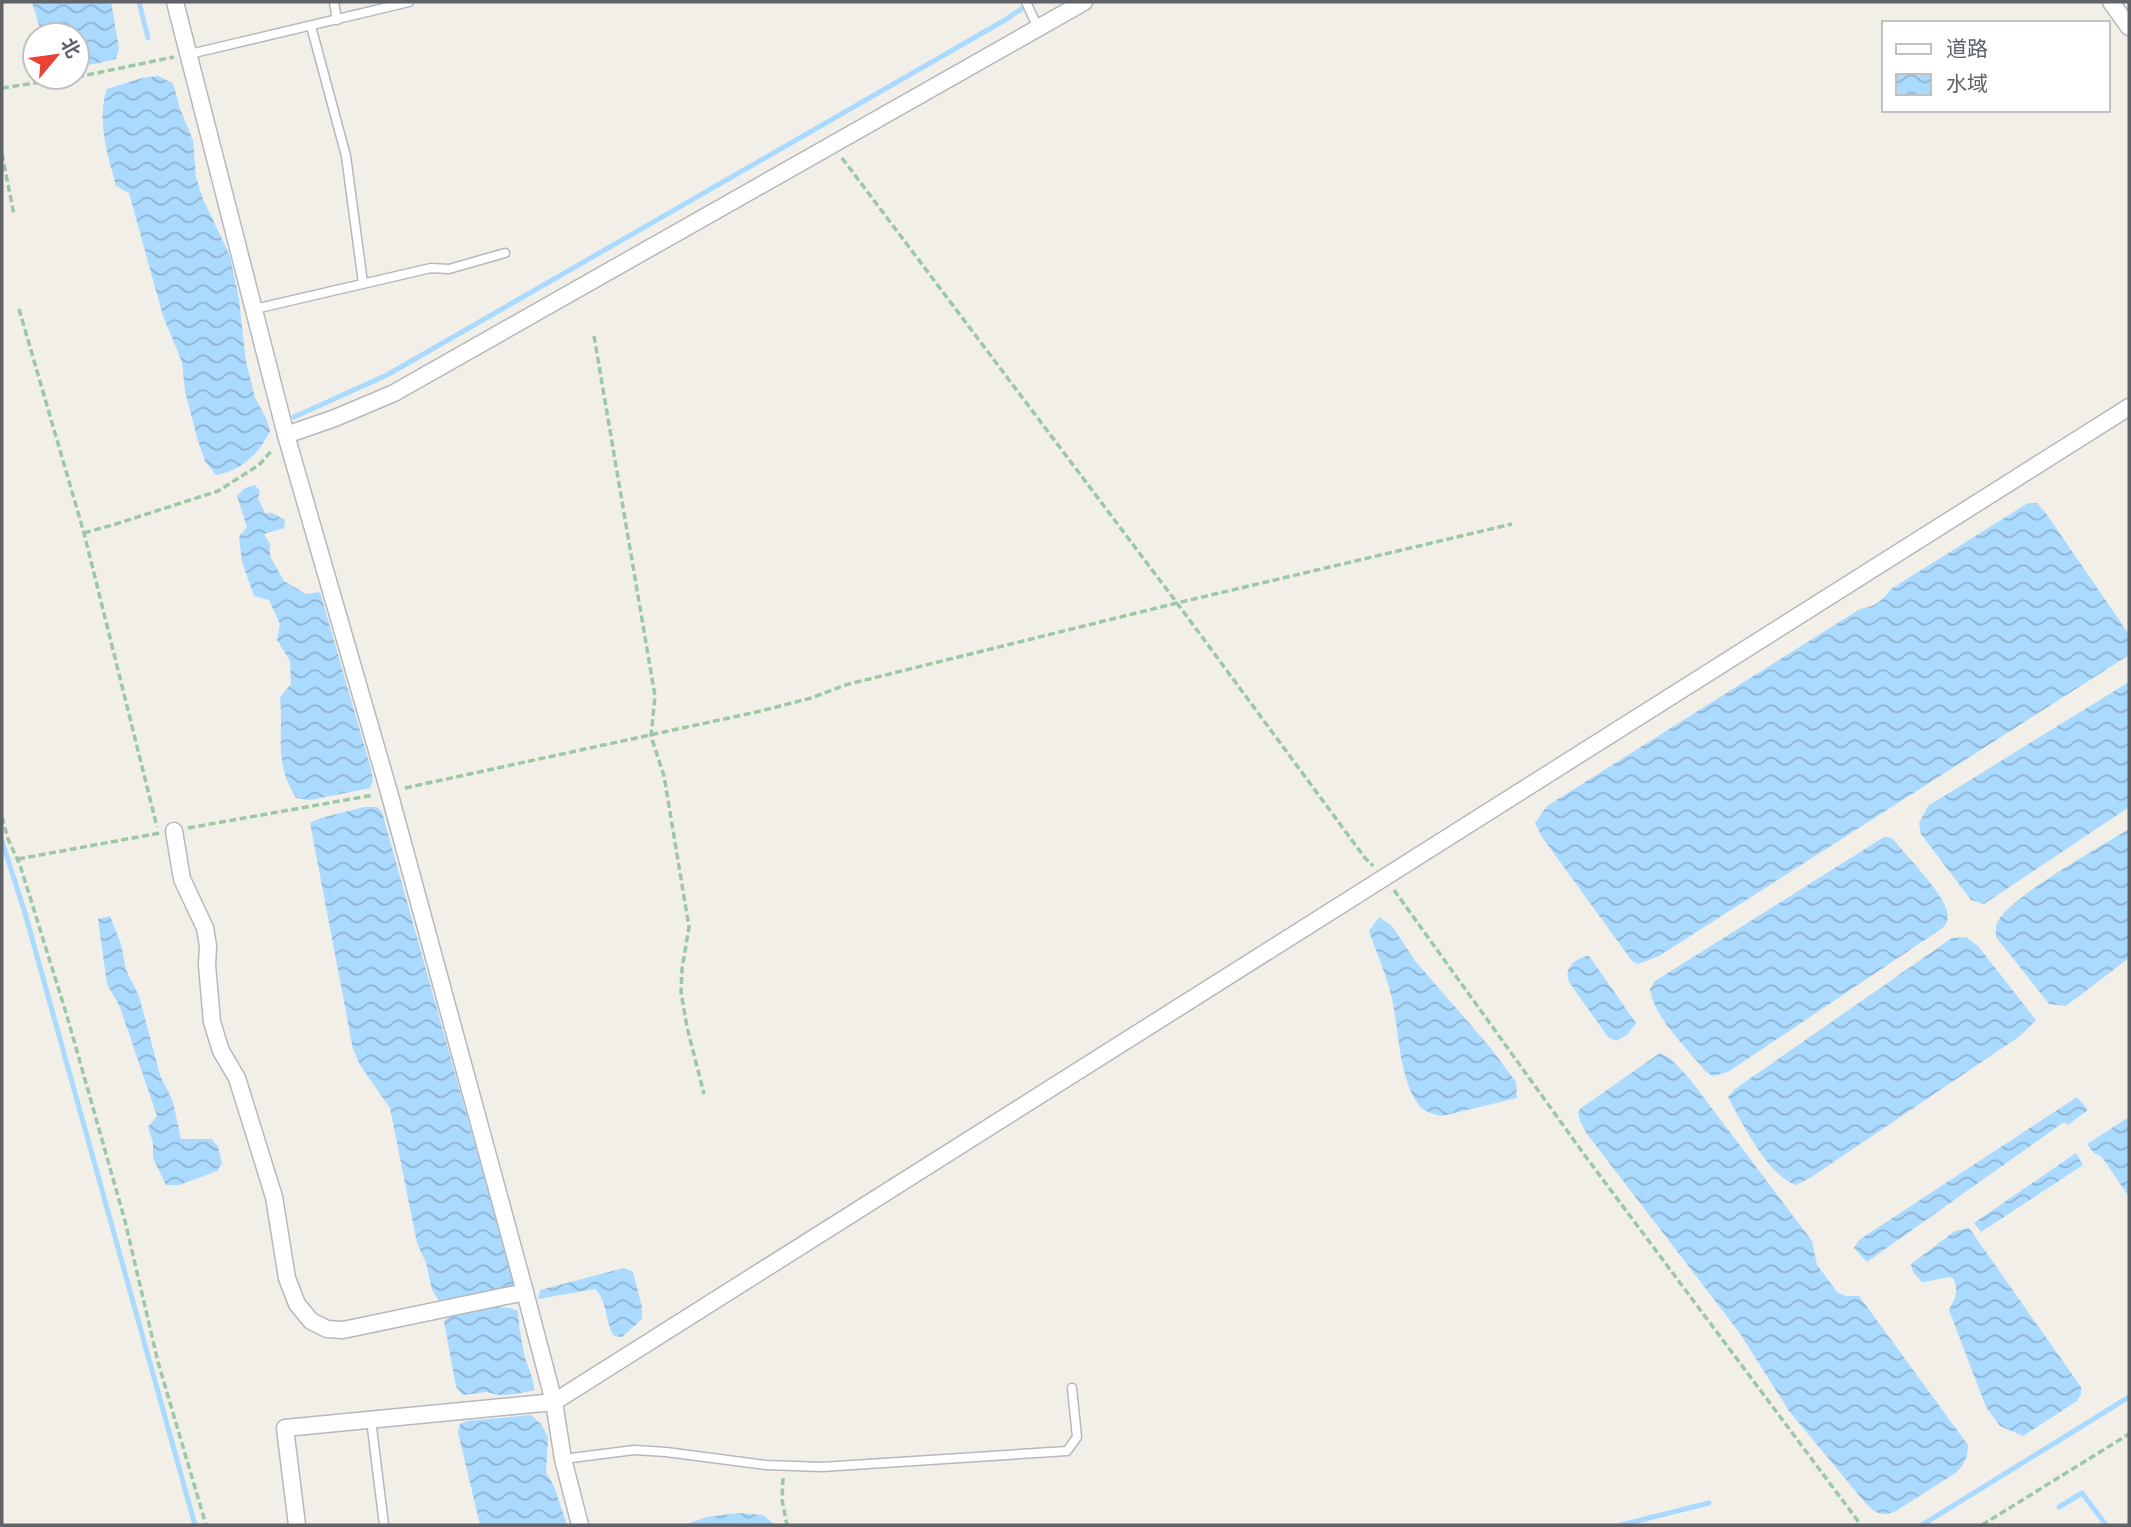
<svg xmlns="http://www.w3.org/2000/svg" width="2131" height="1527" font-family="Jost,'Noto Sans SC',sans-serif">
	<style>
		.water { fill: url(#water-waves) }
		.lines { fill: none; stroke-linecap: round; stroke-linejoin: round }
		.stream { stroke: #aadaff; stroke-width: 5 }
		.service-casing { stroke: #b5b8bc; stroke-width: 11 }
		.minor-casing { stroke: #b5b8bc; stroke-width: 19 }
		.path { stroke: #9cc7a9; stroke-width: 3.5; stroke-dasharray: 7 3.5; stroke-linecap: butt }
		.service { stroke: #fff; stroke-width: 8 }
		.minor { stroke: #fff; stroke-width: 16 }
	</style>
	<defs>
		<pattern id="water-waves" width="16" height="10" patternUnits="userSpaceOnUse" patternTransform="scale(1.75)"><rect width="16" height="10" fill="#aadaff"/><path d="M0 5q4-4 8 0t8 0" fill="none" stroke="#8eb4d2"/></pattern>
	</defs>
	<rect width="100%" height="100%" fill="#f1efe8"/>
	<!-- water -->
	<g class="water">
		<path d="M 32,2 L 111,2 L 119,48 L 116,59 L 94,64 L 77,66 L 77,35 L 42,35 Z"/>
		<path d="M 158,76 L 173,83 L 180,109 L 193,140 L 196,177 L 203,199 L 230,256 L 239,300 L 246,361 L 255,398 L 266,418 L 270,431 C 259,454 241,471 216,475 L 205,461 L 198,441 L 185,391 L 182,362 L 163,316 L 129,193 L 116,186 C 108,155 96,120 107,89 L 142,78 Z"/>
		<path d="M 255,485 L 260,491 L 258,498 L 265,513 L 272,513 L 285,520 L 284,528 L 264,534 L 270,544 L 270,556 L 284,581 L 306,594 L 320,592 L 371,769 L 373,781 L 370,788 L 310,800 L 296,798 C 273,760 284,738 280,697 L 291,684 L 290,661 L 277,640 L 280,624 L 269,600 L 254,596 L 242,562 L 239,537 L 247,527 L 237,496 L 245,488 Z"/>
		<path d="M 2028,503 L 2037,503 L 2045,512 L 2128,633 L 2129,655 L 1659,956 L 1638,964 L 1632,961 L 1542,837 L 1535,823 L 1547,806 L 1860,609 C 1875,607 1882,601 1891,589 Z"/>
		<path d="M 2129,682 L 2129,807 L 1984,904 L 1971,900 L 1921,834 L 1919,823 L 1928,806 Z"/>
		<path d="M 364,807 L 377,807 L 382,812 L 513,1281 L 513,1289 L 452,1302 L 439,1301 L 432,1290 L 426,1263 L 417,1243 L 390,1108 L 360,1065 L 353,1049 L 310,823 L 321,818 Z"/>
		<path d="M 2129,829 L 2129,958 L 2066,1006 L 2049,1004 L 1996,937 C 1996,932 1995,926 1998,921 C 2013,895 2100,847 2129,829 Z"/>
		<path d="M 1884,837 L 1892,838 C 1905,854 1943,893 1947,911 C 1949,917 1947,922 1944,927 L 1728,1072 L 1713,1076 L 1706,1072 C 1688,1049 1654,1018 1650,989 L 1655,981 Z"/>
		<path d="M 110,916 L 121,944 L 126,970 L 139,996 L 160,1075 L 173,1102 L 181,1139 L 212,1139 L 218,1147 L 222,1163 L 217,1171 L 179,1185 L 166,1185 L 153,1158 L 153,1143 L 148,1127 L 157,1116 L 120,1007 L 107,984 L 98,919 Z"/>
		<path d="M 1379,917 L 1392,926 L 1416,962 L 1489,1046 L 1516,1082 L 1517,1098 L 1442,1116 C 1433,1114 1424,1112 1418,1104 C 1399,1077 1399,1031 1392,999 C 1387,976 1377,954 1369,931 Z"/>
		<path d="M 1966,937 L 1978,946 L 2036,1020 L 2020,1036 L 1810,1178 L 1796,1185 C 1768,1176 1742,1123 1728,1097 L 1735,1089 L 1952,938 Z"/>
		<path d="M 1589,956 L 1636,1023 L 1627,1035 L 1616,1041 L 1608,1037 L 1569,982 C 1563,968 1576,957 1589,956 Z"/>
		<path d="M 1660,1053 L 1671,1059 L 1689,1078 L 1812,1241 L 1817,1265 L 1837,1292 L 1845,1296 L 1859,1296 L 1968,1445 C 1968,1456 1965,1463 1957,1472 L 1896,1511 C 1882,1517 1877,1514 1867,1505 L 1789,1411 L 1739,1332 L 1587,1134 L 1580,1121 L 1578,1112 L 1581,1108 Z"/>
		<path d="M 2077,1097 L 2088,1110 L 2068,1125 L 2064,1122 L 1867,1262 L 1854,1248 L 1859,1240 Z"/>
		<path d="M 2129,1117 L 2129,1197 L 2102,1157 L 2094,1153 L 2087,1144 Z"/>
		<path d="M 2076,1153 L 2083,1165 L 1981,1232 L 1974,1223 Z"/>
		<path d="M 1969,1228 L 2081,1387 L 2081,1394 L 2077,1401 L 2023,1436 L 2000,1426 L 1986,1407 L 1949,1310 C 1956,1297 1959,1291 1953,1278 C 1942,1276 1933,1282 1922,1282 L 1913,1272 L 1911,1264 L 1955,1231 Z"/>
		<path d="M 624,1268 L 633,1272 L 642,1307 L 642,1319 L 622,1337 L 614,1336 C 604,1320 608,1301 595,1289 L 538,1299 L 540,1290 Z"/>
		<path d="M 497,1307 L 510,1308 L 518,1311 C 519,1327 521,1341 525,1357 C 528,1368 534,1378 534,1390 L 516,1394 L 500,1395 L 486,1392 L 463,1395 L 456,1387 L 444,1321 L 452,1315 Z"/>
		<path d="M 531,1415 L 541,1424 L 548,1437 L 546,1472 L 554,1486 L 567,1525 L 480,1525 L 458,1432 L 460,1424 L 467,1421 Z"/>
		<path d="M 738,1513 L 763,1515 L 775,1525 L 684,1525 L 707,1517 Z"/>
	</g>
	<g class="lines">
		<!-- stream -->
		<g class="stream">
			<path d="M 139,2 L 148,38"/>
			<path d="M 294,417 L 387,375 L 1005,20 L 1032,2"/>
			<path d="M 2,841 L 25,913 L 195,1525"/>
			<path d="M 2059,1507 L 2082,1493 L 2106,1525"/>
			<path d="M 1621,1525 L 1709,1503"/>
			<path d="M 1922,1525 L 2129,1397"/>
		</g>
		<!-- service casing -->
		<g class="service-casing">
			<g id="service">
				<path d="M 334,2 L 337,20"/>
				<path d="M 1026,2 L 1038,28"/>
				<path d="M 311,26 L 346,156 L 363,283"/>
				<path d="M 190,54 L 409,2"/>
				<path d="M 255,309 L 431,268 L 449,269 L 505,253"/>
				<path d="M 371,1420 L 384,1525"/>
				<path d="M 563,1459 L 634,1450 L 666,1452 L 766,1465 L 822,1467 L 1067,1451 L 1077,1437 L 1072,1388"/>
			</g>
		</g>
		<!-- minor casing -->
		<g class="minor-casing">
			<g id="minor">
				<path d="M 175,2 L 286,435 L 389,792 L 525,1292 L 554,1402 L 563,1459 L 580,1525"/>
				<path d="M 2111,2 L 2129,27"/>
				<path d="M 286,435 L 335,418 L 394,393 L 1084,2"/>
				<path d="M 174,831 L 182,879 L 205,928 L 208,946 L 207,965 L 212,1022 L 221,1051 L 237,1078 L 274,1197 L 287,1278 L 297,1304 L 311,1321 L 327,1329 L 343,1330 L 525,1292"/>
				<path d="M 297,1525 L 285,1428 L 554,1402 L 2129,407"/>
			</g>
		</g>
		<!-- path -->
		<g class="path">
			<path d="M 77,77 L 174,57"/>
			<path d="M 2,88 L 75,77"/>
			<path d="M 2,154 L 14,215"/>
			<path d="M 842,158 L 1177,603 L 1365,858 L 1373,866"/>
			<path d="M 19,309 L 84,533 L 157,827"/>
			<path d="M 594,336 L 655,696 L 651,736 L 664,776 L 689,927 L 682,969 L 681,992 L 687,1027 L 704,1094"/>
			<path d="M 84,533 L 116,524 L 218,491 L 259,465 L 273,449"/>
			<path d="M 405,788 L 761,711 L 811,698 L 845,685 L 1177,603 L 1512,524"/>
			<path d="M 2,817 L 8,839 L 20,865 L 67,1016 L 125,1221 L 158,1362 L 206,1525"/>
			<path d="M 188,828 L 374,795"/>
			<path d="M 18,859 L 160,833"/>
			<path d="M 1394,890 L 1586,1157 L 1861,1525"/>
			<path d="M 783,1478 L 782,1500 L 787,1525"/>
			<path d="M 1982,1525 L 2129,1434"/>
		</g>
		<!-- service -->
		<use href="#service" class="service"/>
		<!-- minor -->
		<use href="#minor" class="minor"/>
	</g>
	<!-- border -->
	<rect width="2131" height="1527" fill="none" stroke="#5f6368" stroke-width="7"/>
	<!-- legend -->
	<rect x="1882" y="21" width="228" height="91" fill="#ffffff" stroke="#bfc1c3" stroke-width="2"/>
	<rect x="1896" y="44" width="35" height="10" fill="#ffffff" stroke="#bfc1c3" stroke-width="2"/>
	<text x="1946" y="56" font-size="21" fill="#5f6368">道路</text>
	<rect x="1896" y="74" width="35" height="21" fill="url(#water-waves)" stroke="#bfc1c3" stroke-width="2"/>
	<text x="1946" y="91" font-size="21" fill="#5f6368">水域</text>
	<!-- north arrow -->
	<g transform="translate(56 56) rotate(61)"><circle r="33" fill="#ffffff" stroke="#bfc1c3" stroke-width="2"/>
	<path d="M0-5L12 26L0 18L-12 26Z" fill="#ea4335"/>
	<text y="-10" font-size="19" font-weight="bold" text-anchor="middle" fill="#5f6368">北</text>
	</g>
</svg>
